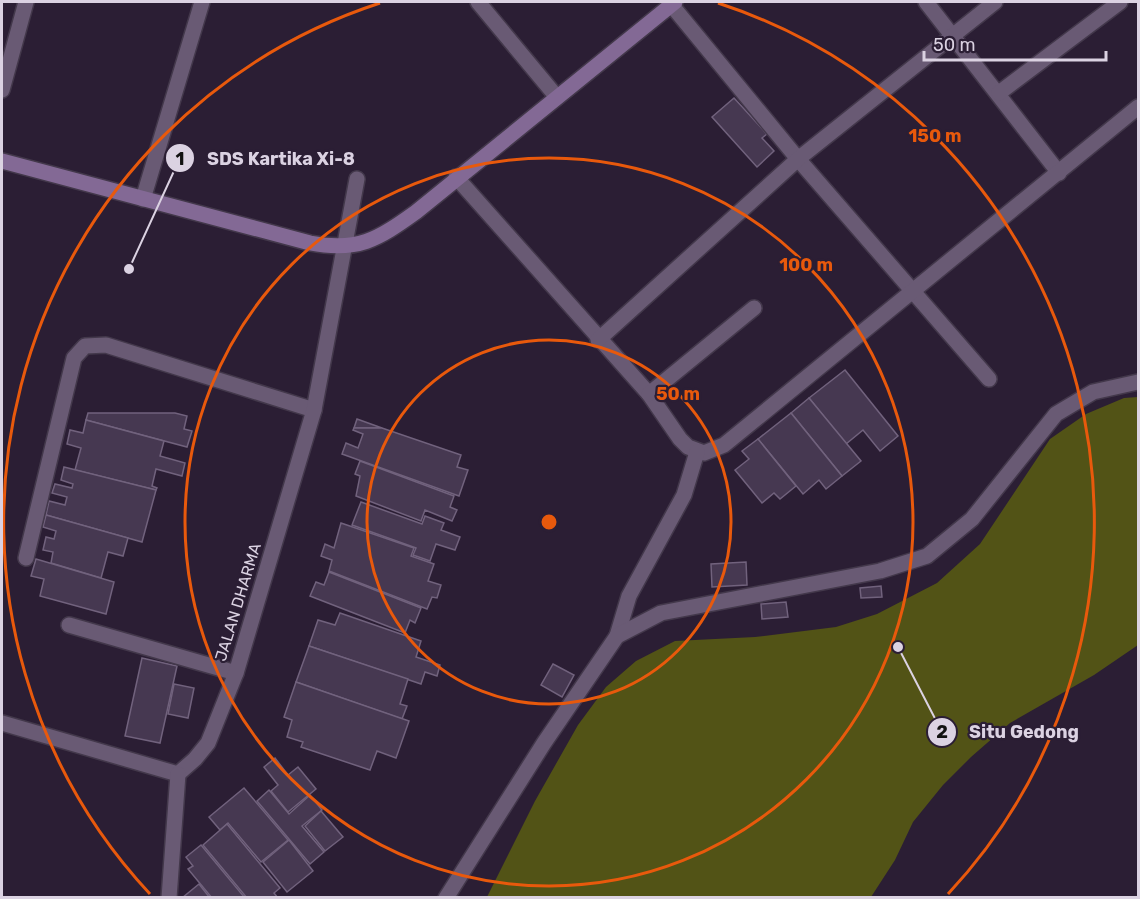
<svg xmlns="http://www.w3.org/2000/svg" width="1140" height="899" font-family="Rubik,sans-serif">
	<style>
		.water { fill: #525316 }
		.building { fill: #463851; stroke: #71627d; stroke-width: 1.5 }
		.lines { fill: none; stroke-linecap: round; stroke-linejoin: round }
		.street-casing { stroke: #43384b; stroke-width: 18 }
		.secondary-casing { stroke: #43384b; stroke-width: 18 }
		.street { stroke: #695a74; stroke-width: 15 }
		.secondary { stroke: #836995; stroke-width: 15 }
		.ring { fill: none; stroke: #e8590c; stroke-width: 3 }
		.labels { text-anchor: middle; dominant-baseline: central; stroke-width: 4.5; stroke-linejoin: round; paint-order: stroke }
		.street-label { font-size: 16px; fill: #dbd2e2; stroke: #2b1e34 }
		.centre { fill: #e8590c; stroke: #2b1e34; stroke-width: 3 }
		.ring-label { font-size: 18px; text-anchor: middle; font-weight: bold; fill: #e8590c; stroke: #2b1e34; stroke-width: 4.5; stroke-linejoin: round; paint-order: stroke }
		.leader { fill: none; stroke: #dbd2e2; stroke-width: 2 }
		.callout-dot { fill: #dbd2e2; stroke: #2b1e34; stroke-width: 2 }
		.mark-label { font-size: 18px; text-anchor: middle; font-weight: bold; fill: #111 }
		.callout-label { font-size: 18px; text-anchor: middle; font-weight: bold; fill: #dbd2e2; stroke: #2b1e34; stroke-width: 4.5; stroke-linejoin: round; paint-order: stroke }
	</style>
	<rect width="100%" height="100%" fill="#2b1e34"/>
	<!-- water -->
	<path class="water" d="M 1138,397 L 1138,645 L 1094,675 L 1010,723 L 971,757 L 943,785 L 913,822 L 895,860 L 871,897 L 487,897 L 535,801 L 578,725 L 606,687 L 636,661 L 675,641 L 755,637 L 836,627 L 877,614 L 937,583 L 980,544 L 1050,439 L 1086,414 L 1124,398 Z"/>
	<!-- building -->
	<g class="building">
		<path d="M 734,98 L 767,134 L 762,138 L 774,151 L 757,167 L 712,117 Z"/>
		<path d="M 845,370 L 898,436 L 880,451 L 863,430 L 846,444 L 809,398 Z"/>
		<path d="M 809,398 L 861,461 L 842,476 L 791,413 Z"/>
		<path d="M 88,413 L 175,413 L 187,416 L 184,429 L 192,431 L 187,447 L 86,420 Z"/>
		<path d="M 791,413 L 842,476 L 826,489 L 819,480 L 803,494 L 758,439 Z"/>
		<path d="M 357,419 L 382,428 L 354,428 Z"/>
		<path d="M 86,420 L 164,441 L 160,456 L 185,463 L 182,476 L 156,469 L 152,486 L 157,488 L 156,490 L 75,470 L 81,448 L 67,444 L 70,430 L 83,433 Z"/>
		<path d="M 354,428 L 382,428 L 461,455 L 457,467 L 468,470 L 459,496 L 342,454 L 346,443 L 358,448 L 363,434 L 353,430 Z"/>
		<path d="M 758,439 L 796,486 L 780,499 L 774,493 L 762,503 L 735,470 L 749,459 L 742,451 Z"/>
		<path d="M 360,461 L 454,496 L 450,507 L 457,510 L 452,521 L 425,510 L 421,521 L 356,496 L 360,476 L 355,474 Z"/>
		<path d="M 64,467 L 156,490 L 142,542 L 46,515 L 49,501 L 65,505 L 67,497 L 52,493 L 55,484 L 72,488 L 73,484 L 61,480 Z"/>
		<path d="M 361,502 L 422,524 L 425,516 L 444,523 L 441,530 L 460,537 L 455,550 L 436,544 L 430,561 L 413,555 L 416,548 L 352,525 Z"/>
		<path d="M 46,515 L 128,538 L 123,556 L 108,552 L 101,578 L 51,563 L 53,552 L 43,550 L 46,537 L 54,539 L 56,531 L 43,527 Z"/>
		<path d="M 341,523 L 414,548 L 411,556 L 434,564 L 428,581 L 441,585 L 437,598 L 432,597 L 427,609 L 329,571 L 332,560 L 321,556 L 325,544 L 334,548 Z"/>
		<path d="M 36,559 L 114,582 L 106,614 L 40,596 L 44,579 L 31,576 Z"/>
		<path d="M 746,562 L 747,585 L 712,587 L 711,564 Z"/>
		<path d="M 329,572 L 421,608 L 415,623 L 410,620 L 405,633 L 310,596 L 316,582 L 324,585 Z"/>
		<path d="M 881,586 L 882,597 L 861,598 L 860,588 Z"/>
		<path d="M 786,602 L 788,617 L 762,619 L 761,604 Z"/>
		<path d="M 340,613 L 421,641 L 416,657 L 440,665 L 437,676 L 425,672 L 421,684 L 309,646 L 318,620 L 335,625 Z"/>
		<path d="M 309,646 L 408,679 L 400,704 L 407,706 L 402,719 L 296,682 Z"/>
		<path d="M 142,658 L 177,666 L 160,743 L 125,736 Z"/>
		<path d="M 553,664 L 574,675 L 562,697 L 541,685 Z"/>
		<path d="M 296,682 L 409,721 L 396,758 L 377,751 L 370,770 L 301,747 L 303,742 L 287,737 L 292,720 L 284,717 Z"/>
		<path d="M 174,684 L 194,688 L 188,718 L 168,714 Z"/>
		<path d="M 275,758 L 288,775 L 298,767 L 316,789 L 288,812 L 271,791 L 278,785 L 264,767 Z"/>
		<path d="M 244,788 L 288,840 L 261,862 L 228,823 L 220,830 L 209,817 Z"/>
		<path d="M 269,790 L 289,814 L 310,795 L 322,810 L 302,826 L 324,852 L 310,864 L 257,801 Z"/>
		<path d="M 321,811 L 343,837 L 325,851 L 305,826 Z"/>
		<path d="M 227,824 L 280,888 L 274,893 L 278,898 L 247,898 L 203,845 Z"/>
		<path d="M 289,840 L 313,871 L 287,892 L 263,862 Z"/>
		<path d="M 201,845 L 245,898 L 212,898 L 188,869 L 193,866 L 186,857 Z"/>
		<path d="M 199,884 L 210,898 L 182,898 Z"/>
	</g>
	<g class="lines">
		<!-- street casing -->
		<g class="street-casing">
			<g id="street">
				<path d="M 478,2 L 556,96"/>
				<path d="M 669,2 L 798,159 L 989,379"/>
				<path d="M 926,2 L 1059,173"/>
				<path d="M 2,90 L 26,2"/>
				<path d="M 999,93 L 1120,2"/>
				<path d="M 456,177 L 649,394 L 680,439 L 688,447 L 704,453 L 724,445 L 1138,107"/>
				<path d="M 143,199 L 202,2"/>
				<path d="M 598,340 L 798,159 L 995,2"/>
				<path d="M 649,394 L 754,308"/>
				<path d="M 26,558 L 74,358 L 85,346 L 106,345 L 314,410"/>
				<path d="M 69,625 L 236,673"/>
				<path d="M 617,636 L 629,596 L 684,495 L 697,452"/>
				<path d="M 2,723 L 178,774"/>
				<path d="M 178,774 L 195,759 L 208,743 L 236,673 L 314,410 L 357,179"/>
				<path d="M 169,898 L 178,774"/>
				<path d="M 446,898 L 544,743 L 617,636 L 661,613 L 880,571 L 927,556 L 972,519 L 1056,414 L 1093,392 L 1138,382"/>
			</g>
		</g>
		<!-- secondary casing -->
		<g class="secondary-casing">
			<path id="secondary" d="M 2,161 L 310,243 C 358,252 377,240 416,212 L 675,2"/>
		</g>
		<!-- street -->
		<use href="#street" class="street"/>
		<!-- secondary -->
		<use href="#secondary" class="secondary"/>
	</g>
	<!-- distance rings -->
	<g class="ring">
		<circle cx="549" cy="522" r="182"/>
		<circle cx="549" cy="522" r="364"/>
		<path d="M150 894A546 546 0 0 1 380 3M718 3A546 546 0 0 1 948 894"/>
	</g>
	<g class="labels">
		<!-- street labels -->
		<g class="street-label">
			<text transform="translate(238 602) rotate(-73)">JALAN DHARMA</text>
		</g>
	</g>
	<circle cx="549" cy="522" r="9" class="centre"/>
	<g class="ring-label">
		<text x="935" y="142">150 m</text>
		<text x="806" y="271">100 m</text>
		<text x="678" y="400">50 m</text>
	</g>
	<!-- callouts -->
	<path class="leader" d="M129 269L180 158M898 647L942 732"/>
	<g class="callout-dot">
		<circle cx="129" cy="269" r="6"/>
		<circle cx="898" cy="647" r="6"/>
		<circle cx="180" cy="158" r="15"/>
		<circle cx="942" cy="732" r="15"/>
	</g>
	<g class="mark-label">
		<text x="180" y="165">1</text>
		<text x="942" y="738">2</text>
	</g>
	<g class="callout-label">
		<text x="281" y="165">SDS Kartika Xi-8</text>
		<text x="1024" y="738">Situ Gedong</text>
	</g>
	<!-- border -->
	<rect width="1140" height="899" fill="none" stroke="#dbd2e2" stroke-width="6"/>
	<!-- scale -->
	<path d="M924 51v9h182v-9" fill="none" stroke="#dbd2e2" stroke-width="3"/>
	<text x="933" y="51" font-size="18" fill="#dbd2e2" stroke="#2b1e34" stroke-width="4.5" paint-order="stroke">50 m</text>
</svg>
